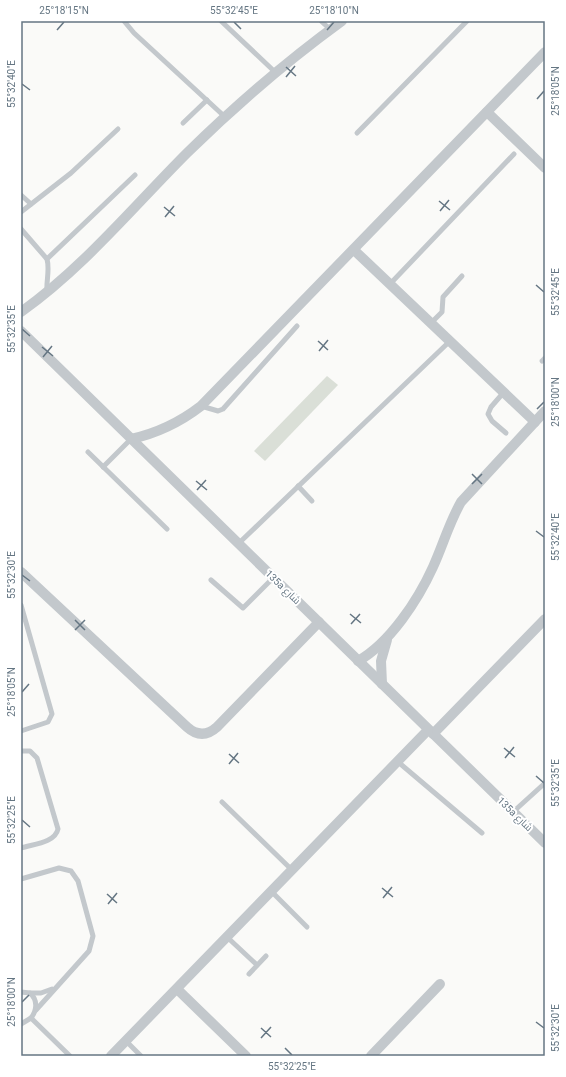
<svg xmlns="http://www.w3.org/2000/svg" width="566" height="1077" font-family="Roboto,Cairo,sans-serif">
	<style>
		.green { fill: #dadfd7 }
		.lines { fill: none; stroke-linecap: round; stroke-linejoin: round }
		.service { stroke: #c3c8cc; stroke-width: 5 }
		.minor { stroke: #c3c8cc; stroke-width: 10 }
		.ticks { fill: none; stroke: #657683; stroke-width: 1.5 }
		.labels { text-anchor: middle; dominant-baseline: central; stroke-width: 4; stroke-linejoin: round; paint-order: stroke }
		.street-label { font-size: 10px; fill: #657683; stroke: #fff }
		.neatline { fill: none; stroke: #657683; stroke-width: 1.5 }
		.ticks-label { font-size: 10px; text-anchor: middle; fill: #657683 }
	</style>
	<rect width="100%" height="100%" fill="#fafaf8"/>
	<!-- green -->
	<path class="green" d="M 327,376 L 338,385 L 265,461 L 254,451 Z"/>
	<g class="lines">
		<!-- service -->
		<g class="service">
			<path d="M 124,21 L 134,33 L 224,116"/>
			<path d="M 221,21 L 275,72"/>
			<path d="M 321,21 L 331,30"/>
			<path d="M 183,123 L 207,100"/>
			<path d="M 357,133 L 467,21"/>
			<path d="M 21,195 L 31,204"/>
			<path d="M 21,212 L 71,173 L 118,129"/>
			<path d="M 21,229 L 47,259 C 50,270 46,281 47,292"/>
			<path d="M 47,259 L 135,175"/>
			<path d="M 390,284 L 514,154"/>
			<path d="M 431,323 L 442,312 L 443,297 L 462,276"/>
			<path d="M 542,361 L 545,358"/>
			<path d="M 504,392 L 491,407 L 488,414 L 492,421 L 506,433"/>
			<path d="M 201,406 L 218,411 L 223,409 L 297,326"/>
			<path d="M 88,452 L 167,529"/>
			<path d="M 103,467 L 131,439"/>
			<path d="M 298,486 L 312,501"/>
			<path d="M 238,544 L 450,341"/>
			<path d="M 211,580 L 243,608 L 273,578"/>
			<path d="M 21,605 L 52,714 L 48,722 L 21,731"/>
			<path d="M 21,751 L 30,751 L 37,758 L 58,829 C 55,843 33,844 21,848"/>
			<path d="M 397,761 L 482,833"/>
			<path d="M 222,802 L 292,870"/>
			<path d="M 513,812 L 545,783"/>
			<path d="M 21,879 L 59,868 L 71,871 L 78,881 L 93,936 L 89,951 L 36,1010"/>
			<path d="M 271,891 L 307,927"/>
			<path d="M 227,937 L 257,965"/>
			<path d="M 249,974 L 266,956"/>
			<path d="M 21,992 L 30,993 C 38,1000 37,1010 31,1018 L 21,1024"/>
			<path d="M 30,993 L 41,993 L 52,989"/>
			<path d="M 31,1018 L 70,1056"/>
			<path d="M 126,1041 L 141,1056"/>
		</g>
		<!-- minor -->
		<g class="minor">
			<path d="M 487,112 L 545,168"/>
			<path d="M 354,250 L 535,422"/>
			<path d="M 21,312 C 84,267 133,207 187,153 C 236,105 287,61 342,21"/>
			<path d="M 21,331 L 545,843"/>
			<path d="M 131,439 C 158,433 179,423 201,406 L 545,52"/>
			<path d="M 21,572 L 187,727 C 197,736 207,736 217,727 L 319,622"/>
			<path d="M 358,661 C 390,643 418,600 433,567 C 443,545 449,523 461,502 L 545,411"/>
			<path d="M 382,684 L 381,661 L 387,640"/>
			<path d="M 433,734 L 545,619"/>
			<path d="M 177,989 L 246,1056"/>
			<path d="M 111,1056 L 428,730"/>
			<path d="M 371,1056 L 440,984"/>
		</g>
	</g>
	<!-- ticks -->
	<path class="ticks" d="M 234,22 L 241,29M 57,30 L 64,22M 327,30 L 334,22M 286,67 L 296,76M 286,77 L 295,66M 22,84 L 30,90M 537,99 L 544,91M 439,201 L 450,210M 164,207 L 175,216M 440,211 L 449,200M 165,217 L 174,206M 536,285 L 544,292M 22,329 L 30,336M 318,341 L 328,350M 42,347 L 53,356M 319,351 L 328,340M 43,357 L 52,346M 537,409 L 544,402M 472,474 L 482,484M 196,481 L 207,490M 472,484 L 482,474M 197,490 L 206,480M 536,531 L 544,537M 22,575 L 30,581M 350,614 L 361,623M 75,620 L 85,630M 351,624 L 360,614M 75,630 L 85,620M 22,692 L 29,684M 504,748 L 515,757M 229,754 L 239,763M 505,758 L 514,747M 229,764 L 238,753M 536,776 L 544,783M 22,820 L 30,827M 382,888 L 393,897M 107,894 L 117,903M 383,898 L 392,887M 108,904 L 117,893M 22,1002 L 29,995M 536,1022 L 544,1028M 261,1028 L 271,1037M 261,1038 L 271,1027M 285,1048 L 292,1055"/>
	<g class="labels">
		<!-- street labels -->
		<g class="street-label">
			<text transform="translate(283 587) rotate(44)">135a شارع</text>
			<text transform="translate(515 814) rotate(44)">135a شارع</text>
		</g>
	</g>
	<!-- border -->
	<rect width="566" height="1077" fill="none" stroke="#ffffff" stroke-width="44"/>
	<rect x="22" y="22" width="522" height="1033" class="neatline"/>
	<g class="ticks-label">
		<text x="64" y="14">25°18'15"N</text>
		<text x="234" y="14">55°32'45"E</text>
		<text x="334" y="14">25°18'10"N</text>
		<text transform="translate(11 84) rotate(-90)" y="4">55°32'40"E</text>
		<text transform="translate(555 91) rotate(-90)" y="4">25°18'05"N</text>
		<text transform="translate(555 292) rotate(-90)" y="4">55°32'45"E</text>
		<text transform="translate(11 329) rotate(-90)" y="4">55°32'35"E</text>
		<text transform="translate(555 402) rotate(-90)" y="4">25°18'00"N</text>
		<text transform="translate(555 537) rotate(-90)" y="4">55°32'40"E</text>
		<text transform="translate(11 575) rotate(-90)" y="4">55°32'30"E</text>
		<text transform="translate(11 692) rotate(-90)" y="4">25°18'05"N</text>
		<text transform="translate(555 783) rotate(-90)" y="4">55°32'35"E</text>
		<text transform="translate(11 820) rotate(-90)" y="4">55°32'25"E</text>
		<text transform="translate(11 1002) rotate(-90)" y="4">25°18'00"N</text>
		<text transform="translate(555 1028) rotate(-90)" y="4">55°32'30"E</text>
		<text x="292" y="1070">55°32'25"E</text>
	</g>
</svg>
